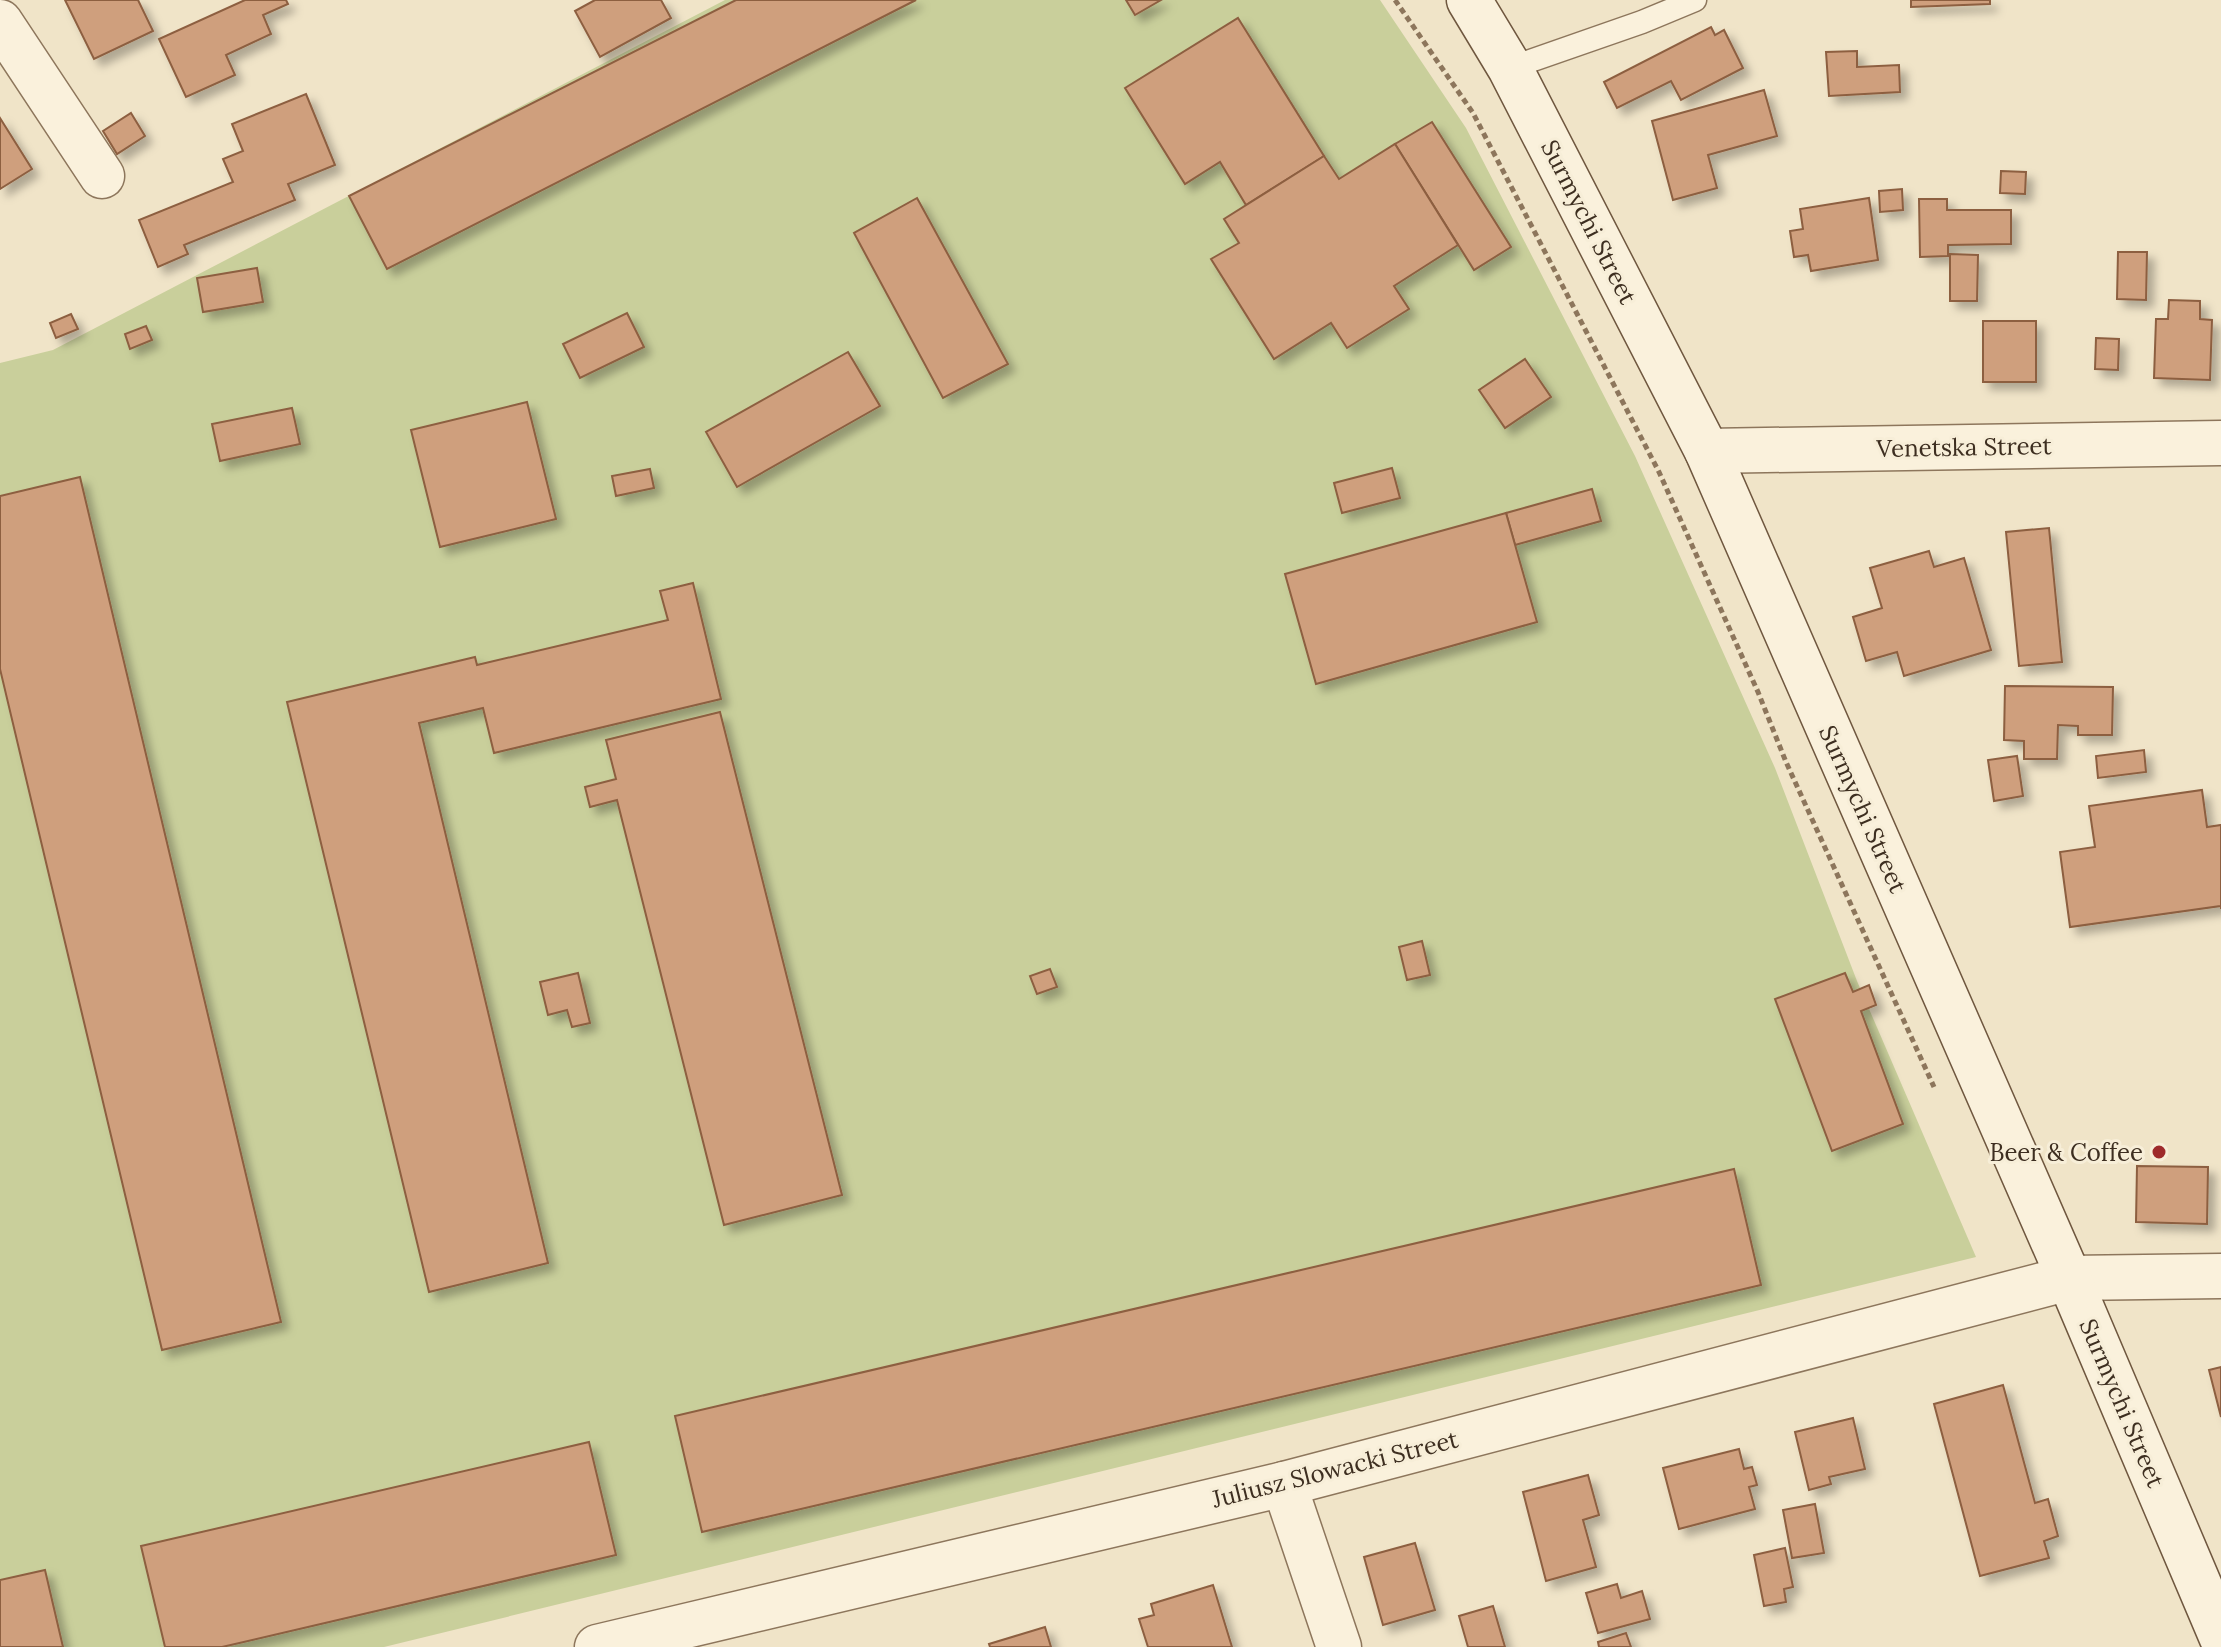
<svg xmlns="http://www.w3.org/2000/svg" width="2221" height="1647" font-family="Lora,serif">
	<style>
		.green { fill: #c9cf9b }
		.building { fill: #cf9f7d; stroke: #8d5f41; stroke-width: 2; filter: url(#shadow) }
		.lines { fill: none; stroke-linecap: round; stroke-linejoin: round }
		.lane-casing { stroke: #8d765c; stroke-width: 25 }
		.street-casing { stroke: #8d765c; stroke-width: 47 }
		.secondary-casing { stroke: #6f573f; stroke-width: 47 }
		.path { stroke: #8d765c; stroke-width: 5; stroke-dasharray: 6 4; stroke-linecap: butt }
		.lane { stroke: #faf1dc; stroke-width: 22 }
		.street { stroke: #faf1dc; stroke-width: 44 }
		.secondary { stroke: #faf1dc; stroke-width: 44 }
		.poi-dot { fill: #9e2a2b; stroke: #f7eed8; stroke-width: 3 }
		.labels { text-anchor: middle; dominant-baseline: central; stroke-width: 6; stroke-linejoin: round; paint-order: stroke }
		.street-label { font-size: 24px; fill: #3d2e20; stroke: #f7eed8 }
		.poi-label { font-size: 24px; fill: #3d2e20; stroke: #f7eed8; text-anchor: end }
	</style>
	<defs>
		<filter id="shadow"><feDropShadow dx="7" dy="7" stdDeviation="4" flood-color="#0004"/></filter>
	</defs>
	<rect width="100%" height="100%" fill="#f0e4c8"/>
	<!-- green -->
	<path class="green" d="M 725,0 L 1380,0 L 1466,128 L 1635,456 L 1775,768 L 1857,981 L 1976,1257 L 384,1647 L 0,1647 L 0,363 L 53,350 Z"/>
	<!-- building -->
	<g class="building">
		<path d="M 65,0 L 138,0 L 153,31 L 94,59 Z"/>
		<path d="M 245,0 L 286,0 L 288,4 L 263,15 L 271,34 L 226,55 L 235,75 L 186,97 L 159,39 Z"/>
		<path d="M 595,0 L 661,0 L 671,18 L 600,57 L 575,11 Z"/>
		<path d="M 736,0 L 916,0 L 387,269 L 349,196 Z"/>
		<path d="M 1126,0 L 1161,0 L 1135,15 Z"/>
		<path d="M 1911,0 L 1990,0 L 1990,4 L 1911,7 Z"/>
		<path d="M 1238,18 L 1324,156 L 1246,205 L 1220,162 L 1185,184 L 1125,88 Z"/>
		<path d="M 1711,27 L 1715,35 L 1724,30 L 1743,68 L 1681,100 L 1671,81 L 1617,108 L 1604,82 Z"/>
		<path d="M 1857,51 L 1857,67 L 1899,65 L 1900,92 L 1829,96 L 1826,52 Z"/>
		<path d="M 1764,90 L 1777,136 L 1708,155 L 1717,188 L 1673,200 L 1652,121 Z"/>
		<path d="M 306,94 L 335,165 L 288,184 L 295,200 L 184,245 L 188,254 L 158,267 L 139,220 L 233,182 L 223,159 L 243,151 L 232,124 Z"/>
		<path d="M 131,113 L 145,136 L 117,154 L 103,131 Z"/>
		<path d="M 0,118 L 32,169 L 0,189 Z"/>
		<path d="M 1432,122 L 1511,247 L 1474,270 L 1395,144 Z"/>
		<path d="M 1395,144 L 1458,245 L 1394,286 L 1409,309 L 1347,348 L 1331,323 L 1274,359 L 1211,259 L 1239,243 L 1224,219 L 1324,156 L 1339,179 Z"/>
		<path d="M 2001,171 L 2026,172 L 2025,194 L 2000,193 Z"/>
		<path d="M 1902,189 L 1903,210 L 1880,212 L 1879,191 Z"/>
		<path d="M 917,198 L 1008,364 L 943,398 L 854,233 Z"/>
		<path d="M 1869,198 L 1878,260 L 1811,271 L 1808,255 L 1794,257 L 1790,231 L 1803,229 L 1800,209 Z"/>
		<path d="M 1919,199 L 1947,199 L 1947,210 L 2011,210 L 2011,244 L 1948,245 L 1948,256 L 1920,257 Z"/>
		<path d="M 2118,252 L 2147,252 L 2146,300 L 2117,299 Z"/>
		<path d="M 1950,254 L 1978,255 L 1977,301 L 1950,301 Z"/>
		<path d="M 257,268 L 263,302 L 203,312 L 197,278 Z"/>
		<path d="M 2169,300 L 2200,301 L 2200,319 L 2212,320 L 2210,380 L 2154,378 L 2156,319 L 2168,319 Z"/>
		<path d="M 627,313 L 644,347 L 580,378 L 563,344 Z"/>
		<path d="M 71,314 L 78,329 L 56,338 L 50,323 Z"/>
		<rect x="1983" y="321" width="53" height="61"/>
		<path d="M 146,326 L 152,340 L 130,349 L 125,334 Z"/>
		<path d="M 2096,338 L 2119,339 L 2118,370 L 2095,369 Z"/>
		<path d="M 848,352 L 880,406 L 737,487 L 706,432 Z"/>
		<path d="M 1525,359 L 1551,397 L 1505,428 L 1479,390 Z"/>
		<path d="M 527,402 L 556,519 L 440,547 L 411,430 Z"/>
		<path d="M 292,408 L 300,444 L 220,461 L 212,424 Z"/>
		<path d="M 1392,468 L 1400,498 L 1342,513 L 1334,483 Z"/>
		<path d="M 650,469 L 654,488 L 616,496 L 612,476 Z"/>
		<path d="M 80,477 L 281,1322 L 162,1350 L 0,669 L 0,496 Z"/>
		<path d="M 1592,489 L 1601,521 L 1515,545 L 1506,513 Z"/>
		<path d="M 1506,513 L 1537,622 L 1316,684 L 1285,574 Z"/>
		<path d="M 2049,528 L 2062,662 L 2019,666 L 2006,532 Z"/>
		<path d="M 1929,551 L 1934,567 L 1964,558 L 1991,650 L 1904,676 L 1897,652 L 1866,661 L 1853,617 L 1882,608 L 1870,568 Z"/>
		<path d="M 693,583 L 721,699 L 494,753 L 483,708 L 419,723 L 548,1263 L 429,1292 L 287,702 L 475,657 L 477,665 L 668,620 L 660,591 Z"/>
		<path d="M 2005,686 L 2113,687 L 2112,735 L 2078,735 L 2078,726 L 2058,725 L 2057,759 L 2024,759 L 2024,741 L 2004,740 Z"/>
		<path d="M 720,712 L 842,1195 L 724,1225 L 617,800 L 590,807 L 585,787 L 616,779 L 606,740 Z"/>
		<path d="M 2144,750 L 2146,772 L 2098,778 L 2096,756 Z"/>
		<path d="M 2017,756 L 2023,796 L 1994,801 L 1988,760 Z"/>
		<path d="M 2202,790 L 2207,827 L 2221,825 L 2221,909 L 2221,906 L 2070,927 L 2060,852 L 2095,847 L 2089,806 Z"/>
		<path d="M 1422,941 L 1430,975 L 1407,980 L 1399,947 Z"/>
		<path d="M 1050,969 L 1057,987 L 1037,994 L 1030,976 Z"/>
		<path d="M 578,973 L 590,1023 L 572,1027 L 567,1010 L 548,1015 L 540,982 Z"/>
		<path d="M 1845,973 L 1853,992 L 1869,985 L 1876,1005 L 1861,1011 L 1903,1124 L 1832,1151 L 1775,999 Z"/>
		<path d="M 2137,1166 L 2208,1167 L 2207,1224 L 2136,1222 Z"/>
		<path d="M 1734,1169 L 1761,1285 L 702,1532 L 675,1416 Z"/>
		<path d="M 2221,1367 L 2221,1417 L 2209,1370 Z"/>
		<path d="M 2003,1385 L 2035,1503 L 2048,1499 L 2058,1536 L 2044,1541 L 2049,1558 L 1980,1576 L 1934,1404 Z"/>
		<path d="M 1853,1418 L 1865,1469 L 1829,1477 L 1831,1484 L 1809,1490 L 1795,1432 Z"/>
		<path d="M 589,1442 L 616,1555 L 222,1647 L 165,1647 L 141,1546 Z"/>
		<path d="M 1739,1449 L 1744,1469 L 1752,1467 L 1757,1485 L 1749,1487 L 1755,1509 L 1679,1529 L 1663,1468 Z"/>
		<path d="M 1588,1475 L 1599,1515 L 1583,1520 L 1596,1567 L 1546,1581 L 1523,1492 Z"/>
		<path d="M 1815,1504 L 1824,1553 L 1792,1558 L 1783,1510 Z"/>
		<path d="M 1415,1543 L 1435,1610 L 1383,1625 L 1364,1557 Z"/>
		<path d="M 1785,1548 L 1793,1587 L 1784,1589 L 1786,1602 L 1764,1606 L 1754,1555 Z"/>
		<path d="M 45,1570 L 63,1647 L 0,1647 L 0,1580 Z"/>
		<path d="M 1617,1584 L 1621,1598 L 1642,1591 L 1650,1619 L 1598,1633 L 1586,1593 Z"/>
		<path d="M 1213,1585 L 1232,1647 L 1148,1647 L 1139,1619 L 1154,1615 L 1151,1604 Z"/>
		<path d="M 1493,1606 L 1505,1647 L 1468,1647 L 1459,1616 Z"/>
		<path d="M 1045,1627 L 1051,1647 L 990,1647 L 989,1644 Z"/>
		<path d="M 1626,1633 L 1631,1647 L 1599,1647 L 1598,1642 Z"/>
	</g>
	<g class="lines">
		<!-- lane casing -->
		<g class="lane-casing">
			<path id="lane" d="M 1510,68 L 1642,22 L 1695,0"/>
		</g>
		<!-- street casing -->
		<g class="street-casing">
			<g id="street">
				<path d="M 0,22 L 102,176"/>
				<path d="M 1707,451 L 2221,443"/>
				<path d="M 1284,1484 L 1339,1647"/>
				<path d="M 597,1647 L 1284,1484 L 2069,1278 L 2221,1276"/>
			</g>
		</g>
		<!-- secondary casing -->
		<g class="secondary-casing">
			<path id="secondary" d="M 1469,0 L 1510,68 L 1707,451 L 2069,1278 L 2221,1636"/>
		</g>
		<!-- path -->
		<path class="path" d="M 1395,0 L 1473,113 L 1659,472 L 1758,692 L 1786,762 L 1934,1087"/>
		<!-- lane -->
		<use href="#lane" class="lane"/>
		<!-- street -->
		<use href="#street" class="street"/>
		<!-- secondary -->
		<use href="#secondary" class="secondary"/>
	</g>
	<!-- markers -->
	<circle class="poi-dot" cx="2159" cy="1152" r="8"/>
	<g class="labels">
		<!-- street labels -->
		<g class="street-label">
			<text transform="translate(1589 222) rotate(63)">Surmychi Street</text>
			<text transform="translate(1964 447) rotate(-1)">Venetska Street</text>
			<text transform="translate(1863 809) rotate(66)">Surmychi Street</text>
			<text transform="translate(2122 1403) rotate(67)">Surmychi Street</text>
			<text transform="translate(1335 1469) rotate(-14)">Juliusz Slowacki Street</text>
		</g>
		<!-- poi labels -->
		<g class="poi-label">
			<text x="2143" y="1152">Beer &amp; Coffee</text>
		</g>
	</g>
</svg>
